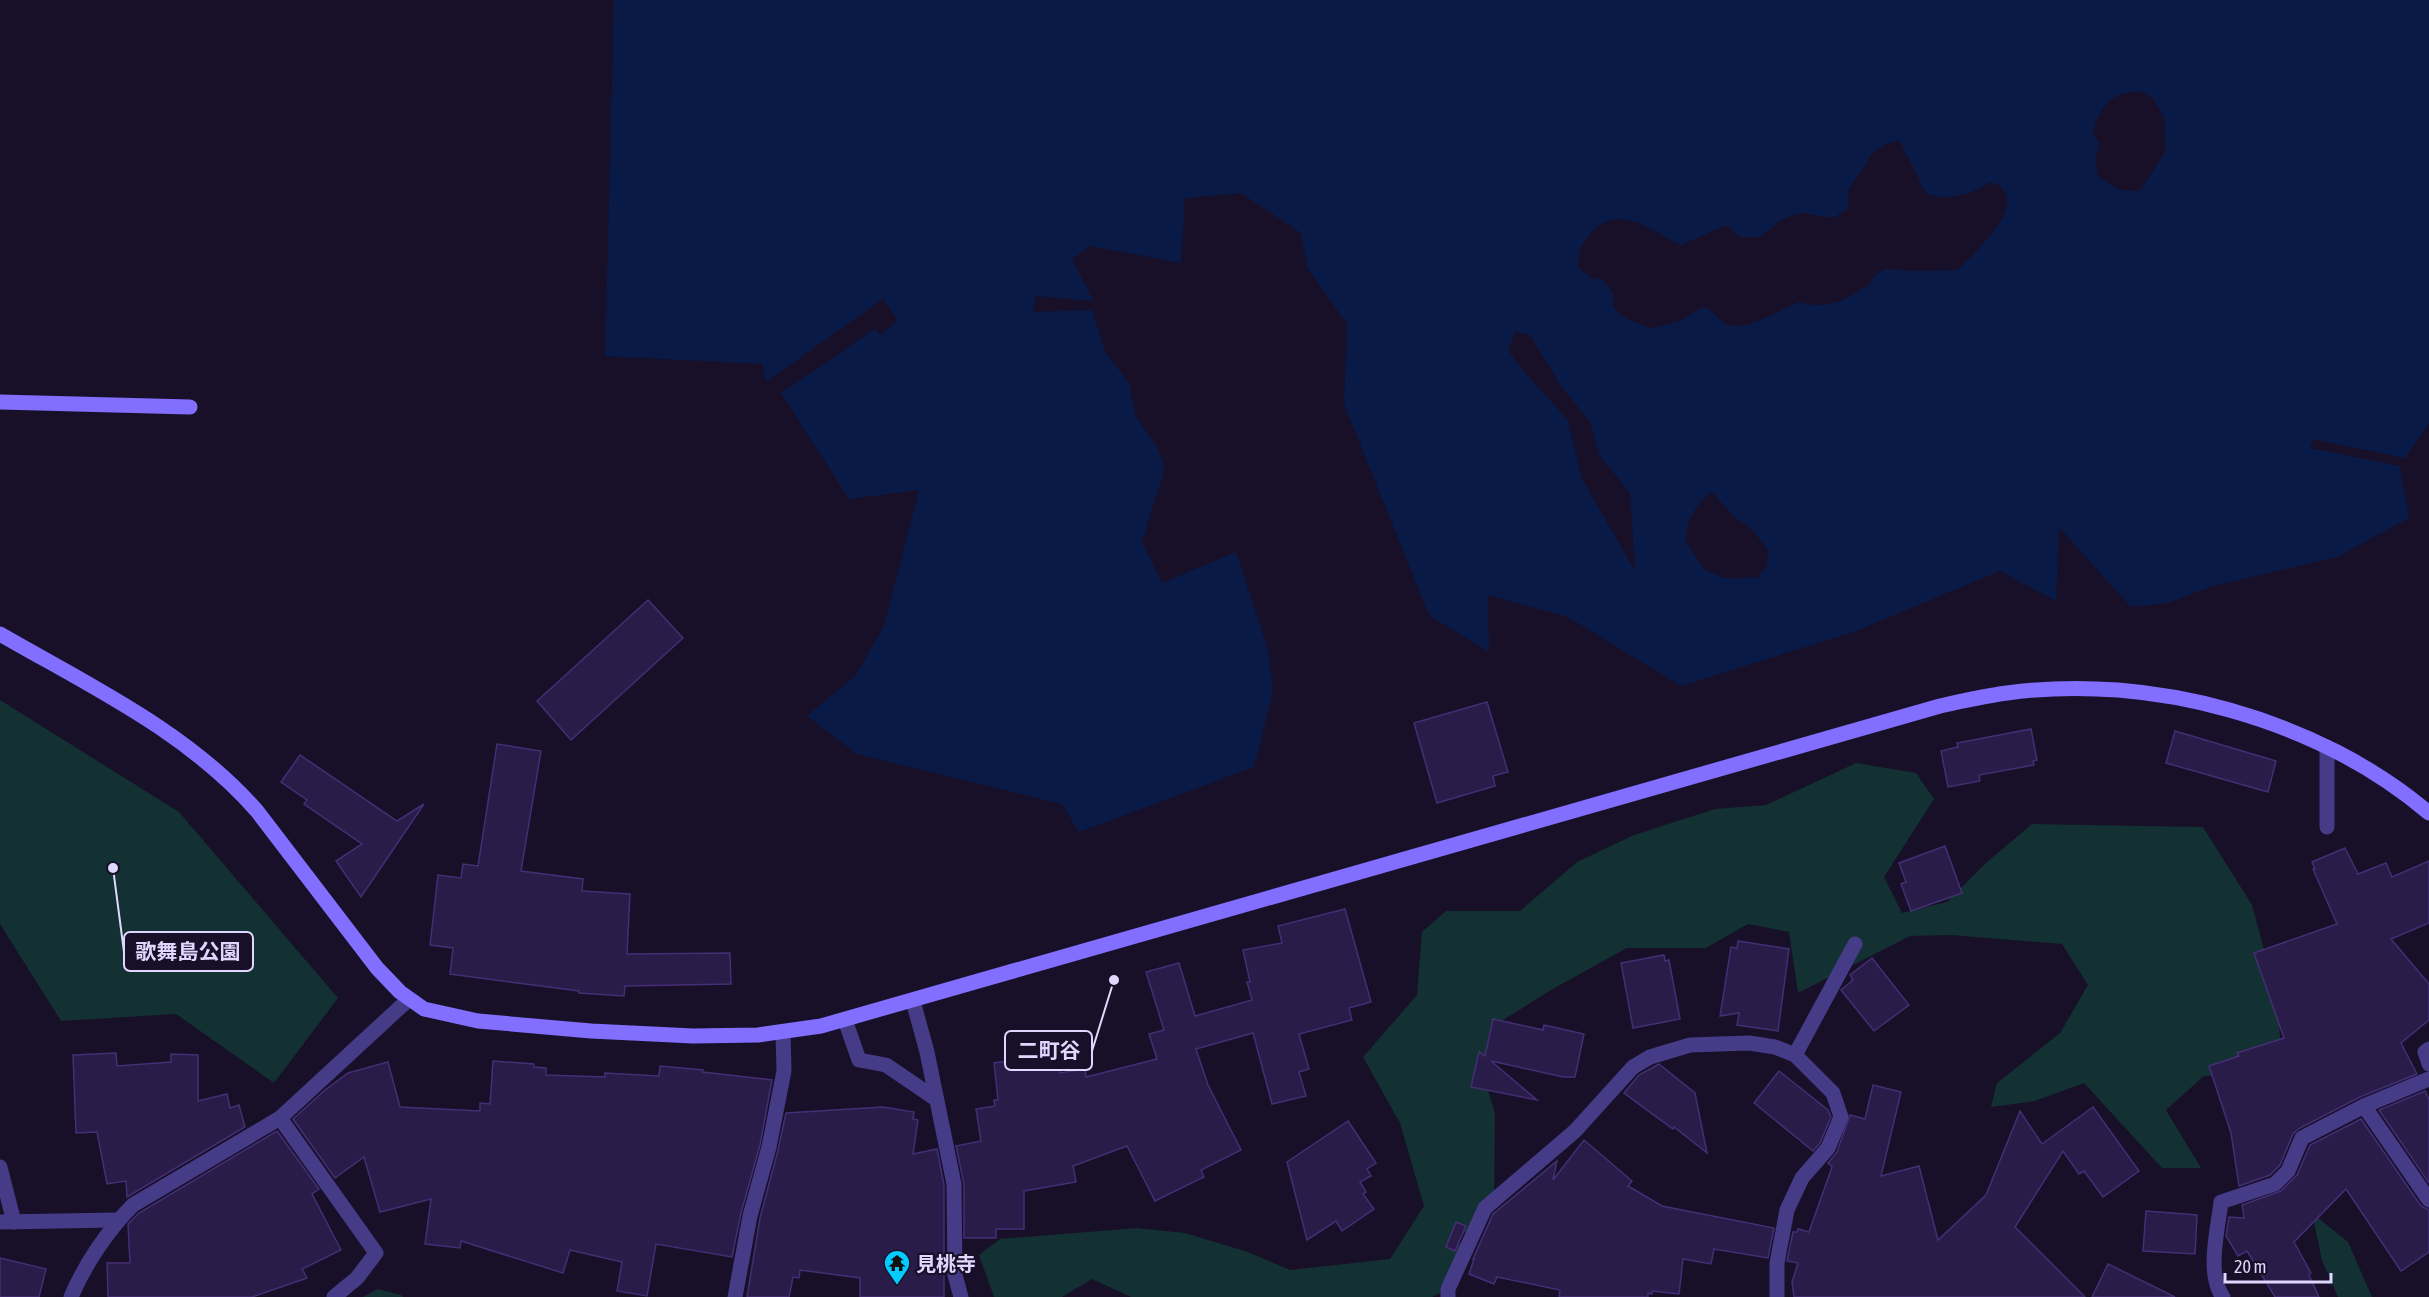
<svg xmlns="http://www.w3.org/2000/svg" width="2429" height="1297" font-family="'Asap Condensed','Noto Sans JP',sans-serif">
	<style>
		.green { fill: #133032 }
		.water { fill: #0a1a47; fill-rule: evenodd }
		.building { fill: #2a1c49; stroke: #442e75; stroke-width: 1.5 }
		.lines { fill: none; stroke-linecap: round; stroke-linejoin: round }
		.lane { stroke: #463b87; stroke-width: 15 }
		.street { stroke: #463b87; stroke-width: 15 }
		.secondary { stroke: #826eff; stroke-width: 15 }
		.labels { text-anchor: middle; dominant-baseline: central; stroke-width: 4.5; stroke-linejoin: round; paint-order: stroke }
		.poi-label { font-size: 20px; font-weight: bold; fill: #e0d7ff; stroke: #171028; text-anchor: start }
		.leader { fill: none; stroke: #e0d7ff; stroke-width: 2 }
		.callout-dot { fill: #e0d7ff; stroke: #171028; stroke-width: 2 }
		.callout { fill: #171028; stroke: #e0d7ff; stroke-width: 2 }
		.callout-label { font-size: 21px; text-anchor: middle; font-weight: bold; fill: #e0d7ff }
	</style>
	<rect width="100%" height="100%" fill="#171028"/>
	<!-- green -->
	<g class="green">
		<path d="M 0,700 L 179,812 L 338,998 L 274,1083 L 176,1014 L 61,1021 L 0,924 Z"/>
		<path d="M 1856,763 L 1916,773 L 1934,799 L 1884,877 L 1902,913 L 1947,902 L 1987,862 L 2032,824 L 2203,827 L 2252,905 L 2278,1001 L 2282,1077 L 2204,1076 L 2166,1110 L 2201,1168 L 2162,1168 L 2084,1083 L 2035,1101 L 1991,1107 L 1997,1083 L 2060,1033 L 2088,985 L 2062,944 L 1951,935 L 1910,936 L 1798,993 L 1789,932 L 1748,924 L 1706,948 L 1627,948 L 1551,990 L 1495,1025 L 1481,1068 L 1495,1113 L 1494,1206 L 1460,1237 L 1458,1284 L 1432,1297 L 1131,1297 L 1092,1279 L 1062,1297 L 994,1297 L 979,1255 L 1000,1239 L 1137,1228 L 1185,1233 L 1248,1252 L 1290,1270 L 1390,1259 L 1424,1206 L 1400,1123 L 1363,1057 L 1417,995 L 1422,932 L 1446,911 L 1520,911 L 1577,862 L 1634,835 L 1715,809 L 1766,805 Z"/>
		<path d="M 2312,1213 L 2348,1242 L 2372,1297 L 2338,1297 L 2322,1260 Z"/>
		<path d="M 378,1289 L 401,1295 L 403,1297 L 363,1297 Z"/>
	</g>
	<!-- water -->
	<path class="water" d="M 614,0 L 2429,0 L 2429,423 L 2405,458 L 2313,439 L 2310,448 L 2400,466 L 2409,518 L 2337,557 L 2213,586 L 2168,603 L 2131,607 L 2059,527 L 2056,601 L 2000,571 L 1856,631 L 1681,686 L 1568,617 L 1488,595 L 1489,652 L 1429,615 L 1344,404 L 1347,324 L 1308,269 L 1301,233 L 1241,193 L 1185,198 L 1181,263 L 1091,246 L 1072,259 L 1093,301 L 1035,296 L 1033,312 L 1092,310 L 1106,353 L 1129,383 L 1136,417 L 1156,445 L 1165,467 L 1142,542 L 1162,583 L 1236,552 L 1268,650 L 1273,692 L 1254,767 L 1079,832 L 1062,804 L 857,754 L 807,716 L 856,675 L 884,626 L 919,490 L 849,499 L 781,393 L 875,329 L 880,335 L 898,320 L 883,299 L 766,382 L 762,364 L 605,356 ZM 2139,91 L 2153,98 L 2164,117 L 2166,150 L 2141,190 C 2120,193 2115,188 2098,176 L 2095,161 L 2099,144 L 2093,132 C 2101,104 2109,94 2139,91 ZM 1900,141 L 1926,193 C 1947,202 1972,194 1990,182 L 2001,186 C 2002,189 2006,194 2007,198 C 2012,219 1971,257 1957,270 L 1923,271 L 1884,269 L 1872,278 L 1872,282 C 1849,299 1828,311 1799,302 C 1781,309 1745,333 1726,324 C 1718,320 1713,309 1703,307 L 1679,321 L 1652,329 L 1621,316 L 1613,306 L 1613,292 L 1603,280 L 1591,278 L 1578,267 C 1578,251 1582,242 1594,230 C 1622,203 1653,232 1681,245 L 1722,227 L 1729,226 L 1739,237 L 1760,237 L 1782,219 L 1801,213 L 1833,218 L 1849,208 C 1849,204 1847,198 1848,194 C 1851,179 1867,170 1869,156 L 1886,144 ZM 1515,332 L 1530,335 L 1561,386 L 1590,422 L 1599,455 L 1630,493 L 1635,571 L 1581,477 L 1568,420 L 1521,368 L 1508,350 ZM 1712,492 L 1735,518 L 1750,527 L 1769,551 L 1767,566 L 1757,578 L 1724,578 L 1705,570 L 1686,542 C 1686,522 1695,504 1712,492 Z"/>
	<!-- building -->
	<g class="building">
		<path d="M 648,600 L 683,638 L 571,740 L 537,701 Z"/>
		<path d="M 1487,702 L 1508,772 L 1493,776 L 1495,786 L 1437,803 L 1414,723 Z"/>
		<path d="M 2031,729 L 2037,760 L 2033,761 L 2034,765 L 1979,775 L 1980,781 L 1948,787 L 1941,751 L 1958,747 L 1957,743 Z"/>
		<path d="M 2175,731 L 2276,761 L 2268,792 L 2166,763 Z"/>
		<path d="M 497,744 L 541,751 L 521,871 L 583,879 L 582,891 L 630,894 L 627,954 L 730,953 L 731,984 L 625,986 L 624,996 L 579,993 L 579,991 L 450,974 L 453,948 L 430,945 L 438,875 L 461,878 L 463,864 L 478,866 Z"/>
		<path d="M 300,755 L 397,821 L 424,804 L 361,897 L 336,861 L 362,844 L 304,804 L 307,800 L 281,782 Z"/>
		<path d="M 1945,846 L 1962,893 L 1911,911 L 1901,884 L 1906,882 L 1899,863 Z"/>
		<path d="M 2345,848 L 2358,874 L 2386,863 L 2392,877 L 2429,861 L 2429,923 L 2391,939 L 2429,984 L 2429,1020 L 2401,1043 L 2417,1074 L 2360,1097 L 2298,1129 L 2293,1134 L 2280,1165 L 2270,1175 L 2239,1186 L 2231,1133 L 2209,1066 L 2239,1056 L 2237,1053 L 2284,1038 L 2254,953 L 2337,924 L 2313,869 L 2315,869 L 2312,862 Z"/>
		<path d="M 1345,909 L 1371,1002 L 1349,1008 L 1352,1020 L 1299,1034 L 1309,1069 L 1299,1072 L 1306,1096 L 1272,1104 L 1253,1033 L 1196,1049 L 1208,1085 L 1241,1150 L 1201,1170 L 1204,1177 L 1155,1201 L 1127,1146 L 1073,1166 L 1076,1182 L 1024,1191 L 1024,1229 L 996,1229 L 996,1238 L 964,1238 L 964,1184 L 956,1146 L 981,1141 L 976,1109 L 995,1106 L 994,1100 L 998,1100 L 994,1063 L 1057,1053 L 1060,1073 L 1085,1069 L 1086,1077 L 1157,1059 L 1149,1034 L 1164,1030 L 1146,972 L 1179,963 L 1195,1016 L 1252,1000 L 1247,982 L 1250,982 L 1243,950 L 1282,943 L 1278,926 Z"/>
		<path d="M 1738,941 L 1789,949 L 1778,1031 L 1737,1025 L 1739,1013 L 1720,1016 L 1731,947 L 1737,948 Z"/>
		<path d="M 1664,955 L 1665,961 L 1669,960 L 1680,1019 L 1633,1028 L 1621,963 Z"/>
		<path d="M 1872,958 L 1909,1005 L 1874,1031 L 1841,990 L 1853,980 L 1850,975 Z"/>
		<path d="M 1493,1019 L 1543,1030 L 1544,1025 L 1584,1034 L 1575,1077 L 1563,1077 L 1491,1061 L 1537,1100 L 1471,1087 L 1479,1052 L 1485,1056 Z"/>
		<path d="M 116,1053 L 117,1066 L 171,1062 L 171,1054 L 198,1055 L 198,1101 L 227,1094 L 230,1108 L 239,1105 L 245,1127 L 127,1197 L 126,1181 L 107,1184 L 97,1132 L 76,1133 L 73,1055 Z"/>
		<path d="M 493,1061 L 534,1064 L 534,1067 L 546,1068 L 546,1075 L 605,1077 L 605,1073 L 659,1076 L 660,1066 L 703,1070 L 703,1072 L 772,1080 L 760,1145 L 741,1213 L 732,1257 L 656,1244 L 647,1296 L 617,1291 L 622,1262 L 570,1250 L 563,1273 L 461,1241 L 460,1248 L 425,1244 L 431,1199 L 380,1212 L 364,1157 L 335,1178 L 293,1119 L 325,1090 L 348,1073 L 388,1062 L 400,1107 L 480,1111 L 480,1103 L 490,1104 Z"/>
		<path d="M 1659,1064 L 1695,1093 L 1707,1153 L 1674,1127 L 1673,1129 L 1624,1093 L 1639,1075 Z"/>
		<path d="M 1779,1071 L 1828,1110 L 1831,1117 L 1820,1143 L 1813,1151 L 1754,1103 Z"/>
		<path d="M 1873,1085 L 1901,1092 L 1881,1176 L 1919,1166 L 1938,1240 L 1986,1195 L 2020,1111 L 2042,1144 L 2093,1107 L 2139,1171 L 2103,1197 L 2084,1171 L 2079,1174 L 2063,1151 L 2015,1227 L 2085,1297 L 1794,1297 L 1792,1282 L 1798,1263 L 1787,1261 L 1793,1232 L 1797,1232 L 1798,1229 L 1809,1232 L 1832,1167 L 1828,1163 L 1837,1152 L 1850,1115 L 1865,1119 Z"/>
		<path d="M 2425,1091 L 2429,1099 L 2429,1183 L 2379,1110 Z"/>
		<path d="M 883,1107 L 914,1112 L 913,1119 L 918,1120 L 913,1154 L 937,1149 L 944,1185 L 944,1297 L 860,1297 L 860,1278 L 800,1270 L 799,1278 L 793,1277 L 789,1297 L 747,1297 L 760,1218 L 778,1150 L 786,1113 Z"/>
		<path d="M 2361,1119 L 2421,1206 L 2429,1210 L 2429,1252 L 2401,1271 L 2346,1189 L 2294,1242 L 2311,1273 L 2309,1275 L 2319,1297 L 2275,1297 L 2247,1251 L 2238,1256 L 2226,1236 L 2229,1217 L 2244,1218 L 2242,1205 L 2281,1191 L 2297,1175 L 2310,1145 Z"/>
		<path d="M 1348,1121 L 1376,1163 L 1367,1169 L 1371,1176 L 1360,1182 L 1366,1192 L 1363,1194 L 1374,1209 L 1342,1231 L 1336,1221 L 1307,1240 L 1287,1162 Z"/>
		<path d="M 277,1131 L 319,1189 L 312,1194 L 341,1250 L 302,1269 L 307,1278 L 252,1297 L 108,1297 L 107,1263 L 130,1263 L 128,1224 L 139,1213 Z"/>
		<path d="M 1584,1140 L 1632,1181 L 1628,1186 L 1662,1206 L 1774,1228 L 1768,1258 L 1714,1249 L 1711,1264 L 1683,1259 L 1679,1294 L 1652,1291 L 1652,1294 L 1648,1293 L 1648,1297 L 1559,1297 L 1560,1290 L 1497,1277 L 1494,1284 L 1469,1274 L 1474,1259 L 1473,1259 L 1493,1214 L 1557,1161 L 1553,1180 Z"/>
		<path d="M 2146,1211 L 2197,1215 L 2195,1254 L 2143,1251 Z"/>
		<path d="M 1456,1222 L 1466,1226 L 1455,1251 L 1446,1247 Z"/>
		<path d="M 0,1258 L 46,1269 L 39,1297 L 0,1297 Z"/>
		<path d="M 2108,1264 L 2175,1297 L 2092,1297 Z"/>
	</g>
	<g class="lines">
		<!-- lane -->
		<g class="lane">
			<path d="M 2327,747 L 2327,827"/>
			<path d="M 2429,1049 L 2425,1052 L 2429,1064"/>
			<path d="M 1795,1055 L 1855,944"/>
			<path d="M 2364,1106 L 2429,1200"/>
			<path d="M 1448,1297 L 1448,1289 L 1485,1208 L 1575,1131 L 1633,1067 L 1650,1057 L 1690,1045 L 1749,1043 L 1775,1047 L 1795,1055 L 1833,1093 L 1841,1117 L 1828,1148 L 1802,1178 L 1787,1210 L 1777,1263 L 1777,1297"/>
			<path d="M 2223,1297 C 2206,1275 2218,1228 2221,1202 L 2275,1184 L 2288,1171 L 2302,1138 L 2364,1106 L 2429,1079"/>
		</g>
		<!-- street -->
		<g class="street">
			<path d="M 913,1001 L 927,1052 L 954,1184 L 955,1275 L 961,1297"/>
			<path d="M 845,1020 L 859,1060 L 886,1065 L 936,1099"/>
			<path d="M 280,1118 L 376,1253 L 357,1278 L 334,1297"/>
			<path d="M 0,1167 L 14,1222"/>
			<path d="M 0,1222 L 117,1220"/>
			<path d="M 71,1297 C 85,1264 108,1230 133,1205 L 280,1118 L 409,999"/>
			<path d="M 735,1297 L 750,1216 L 769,1147 L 784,1071 L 783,1033"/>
		</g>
		<!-- secondary -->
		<g class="secondary">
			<path d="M 0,402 L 190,407"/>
			<path d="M 0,634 C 90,686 188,732 257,811 L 377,968 L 400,992 L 424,1009 L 478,1021 L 591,1031 L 693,1036 L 758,1035 L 821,1026 L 1940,706 C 1962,701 1984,696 2007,693 C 2151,673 2318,719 2429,813"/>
		</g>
	</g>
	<!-- icons -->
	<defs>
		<g id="temple-pin" transform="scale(1.35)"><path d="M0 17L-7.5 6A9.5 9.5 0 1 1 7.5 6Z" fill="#03caff" stroke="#171028"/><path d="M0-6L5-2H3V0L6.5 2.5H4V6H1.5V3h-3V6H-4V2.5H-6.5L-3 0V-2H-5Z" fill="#111"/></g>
	</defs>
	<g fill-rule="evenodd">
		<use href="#temple-pin" x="897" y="1263"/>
	</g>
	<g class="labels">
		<!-- poi labels -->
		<g class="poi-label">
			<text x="916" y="1263">見桃寺</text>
		</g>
	</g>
	<!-- callouts -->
	<path class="leader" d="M113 868L124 952M1114 980L1092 1051"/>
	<g class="callout-dot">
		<circle cx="113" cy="868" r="6"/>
		<circle cx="1114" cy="980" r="6"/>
	</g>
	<g class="callout">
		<rect x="124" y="932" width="129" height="39" rx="6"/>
		<rect x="1005" y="1031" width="87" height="39" rx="6"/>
	</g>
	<g class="callout-label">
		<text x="188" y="959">歌舞島公園</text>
		<text x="1049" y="1058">二町谷</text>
	</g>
	<!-- scale -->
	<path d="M2225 1273v9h106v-9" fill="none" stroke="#e0d7ff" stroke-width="3"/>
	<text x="2234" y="1273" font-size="18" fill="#e0d7ff" stroke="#171028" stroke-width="4.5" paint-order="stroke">20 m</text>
</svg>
